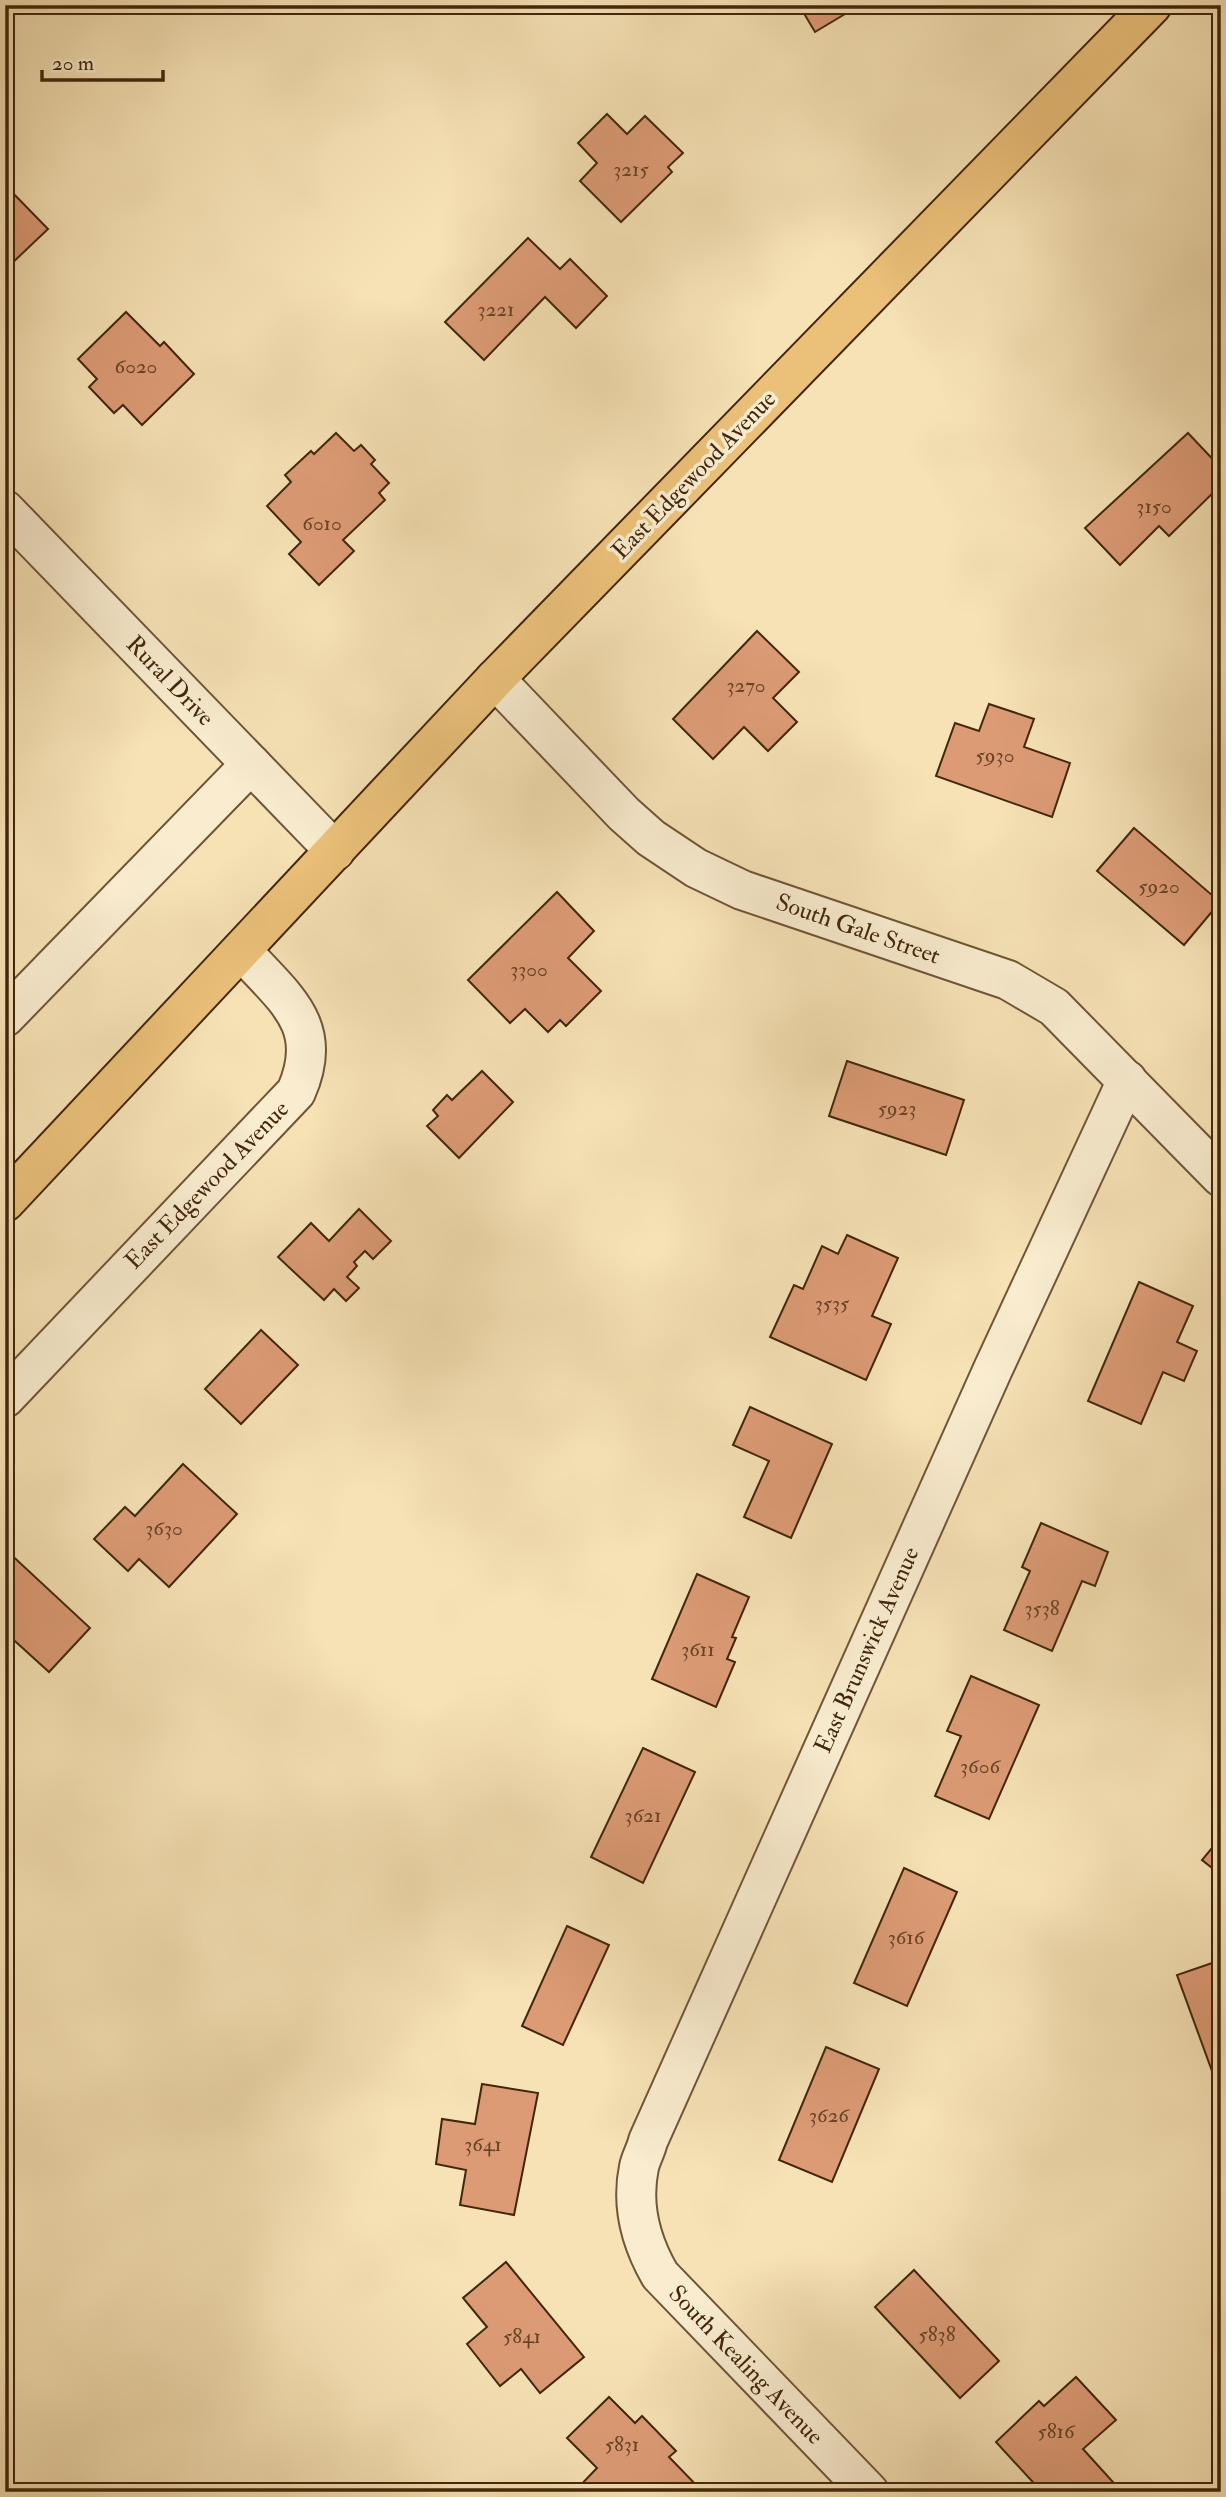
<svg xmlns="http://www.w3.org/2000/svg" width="1226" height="2497" font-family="'IM FELL Double Pica',serif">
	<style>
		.building { fill: #dc9b75; stroke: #43260b; stroke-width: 2 }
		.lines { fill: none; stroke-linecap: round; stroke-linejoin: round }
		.minor-casing { stroke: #705536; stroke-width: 42 }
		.major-casing { stroke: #43260b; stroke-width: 42 }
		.minor { stroke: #f9eccf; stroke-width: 38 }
		.major { stroke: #ebc17a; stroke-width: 38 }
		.labels { text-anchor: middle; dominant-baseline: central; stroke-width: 7; stroke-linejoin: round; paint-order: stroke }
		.number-label { font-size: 21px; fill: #694326 }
		.street-label { font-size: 24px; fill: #43260b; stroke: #f9eccf }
	</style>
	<rect width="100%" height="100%" fill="#f6e2b5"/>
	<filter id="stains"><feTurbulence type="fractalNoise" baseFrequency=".00286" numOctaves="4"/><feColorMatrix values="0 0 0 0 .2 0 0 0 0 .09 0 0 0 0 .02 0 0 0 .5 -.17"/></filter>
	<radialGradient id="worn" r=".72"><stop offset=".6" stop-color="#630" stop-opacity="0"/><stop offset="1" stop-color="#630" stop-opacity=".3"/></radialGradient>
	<!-- building -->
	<g class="building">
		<path d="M 799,5 L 860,5 L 815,32 Z"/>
		<path d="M 607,114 L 627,134 L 645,116 L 683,153 L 668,167 L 672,172 L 621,222 L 580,181 L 597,163 L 578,143 Z"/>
		<path d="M 5,185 L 48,229 L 8,267 L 5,264 Z"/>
		<path d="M 528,238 L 560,269 L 570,259 L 607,296 L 576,328 L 545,297 L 484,360 L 445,322 Z"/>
		<path d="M 126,312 L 160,346 L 164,342 L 194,374 L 142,425 L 123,405 L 114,413 L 89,387 L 97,379 L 78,359 Z"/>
		<path d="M 336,433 L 354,451 L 361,445 L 375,460 L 371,464 L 389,483 L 379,493 L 385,500 L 343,540 L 354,551 L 319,585 L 289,554 L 301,542 L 267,506 L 291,482 L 285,475 L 311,451 L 314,454 Z"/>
		<path d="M 1188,433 L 1221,468 L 1221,485 L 1169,536 L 1159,526 L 1120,565 L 1085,528 Z"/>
		<path d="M 757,631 L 799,672 L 773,698 L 797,722 L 768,751 L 744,727 L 713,759 L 673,719 Z"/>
		<path d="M 989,704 L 1034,719 L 1024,747 L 1070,763 L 1052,817 L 936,776 L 955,723 L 979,731 Z"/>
		<path d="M 1134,828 L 1220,902 L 1184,945 L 1097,871 Z"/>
		<path d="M 557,892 L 594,931 L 568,958 L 601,991 L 566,1026 L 560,1020 L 548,1032 L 525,1009 L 510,1023 L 468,980 Z"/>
		<path d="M 847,1061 L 964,1100 L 946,1155 L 829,1116 Z"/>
		<path d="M 482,1071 L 513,1102 L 459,1158 L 427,1126 L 438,1116 L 433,1110 L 447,1095 L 452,1100 Z"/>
		<path d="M 359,1209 L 391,1241 L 373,1259 L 365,1251 L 354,1262 L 357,1266 L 347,1277 L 359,1288 L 346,1301 L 334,1289 L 324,1300 L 278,1257 L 311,1223 L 329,1241 Z"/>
		<path d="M 847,1235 L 898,1258 L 872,1316 L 891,1324 L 866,1380 L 770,1337 L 794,1285 L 803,1289 L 822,1246 L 838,1254 Z"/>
		<path d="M 1139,1282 L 1193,1306 L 1177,1342 L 1197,1351 L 1184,1381 L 1163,1372 L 1141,1424 L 1088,1401 Z"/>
		<path d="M 261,1330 L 298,1365 L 241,1424 L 205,1389 Z"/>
		<path d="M 750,1407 L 832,1444 L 791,1538 L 744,1517 L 769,1461 L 733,1445 Z"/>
		<path d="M 183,1464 L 237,1514 L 169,1587 L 139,1559 L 128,1571 L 94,1539 L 125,1507 L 135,1516 Z"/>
		<path d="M 1041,1523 L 1108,1552 L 1095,1586 L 1082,1581 L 1052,1651 L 1004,1630 L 1030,1571 L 1022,1567 Z"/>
		<path d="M 5,1549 L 90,1628 L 49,1672 L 5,1632 Z"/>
		<path d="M 697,1574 L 749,1597 L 732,1637 L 736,1638 L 727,1659 L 735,1662 L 716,1707 L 652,1679 Z"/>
		<path d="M 971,1676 L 1039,1705 L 989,1819 L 935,1796 L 961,1736 L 947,1731 Z"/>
		<path d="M 643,1748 L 695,1772 L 643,1883 L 591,1857 Z"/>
		<path d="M 1221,1837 L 1221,1875 L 1202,1860 Z"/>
		<path d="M 904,1868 L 957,1892 L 907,2006 L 854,1983 Z"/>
		<path d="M 567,1926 L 609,1945 L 563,2045 L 522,2026 Z"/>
		<path d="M 1221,1960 L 1221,2093 L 1220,2093 L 1177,1975 Z"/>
		<path d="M 826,2047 L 879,2069 L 832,2182 L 779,2160 Z"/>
		<path d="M 482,2084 L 538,2093 L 514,2215 L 460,2205 L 466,2170 L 436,2164 L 442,2119 L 475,2124 Z"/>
		<path d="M 506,2262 L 584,2357 L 540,2393 L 521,2369 L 500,2386 L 467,2344 L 487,2327 L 463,2298 Z"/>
		<path d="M 914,2270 L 999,2361 L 960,2398 L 875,2307 Z"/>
		<path d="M 1076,2377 L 1116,2420 L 1083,2449 L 1122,2492 L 1042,2492 L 996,2442 L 1039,2401 L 1044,2406 Z"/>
		<path d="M 609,2397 L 635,2423 L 642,2416 L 676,2451 L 669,2457 L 703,2492 L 574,2492 L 597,2468 L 567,2438 Z"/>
	</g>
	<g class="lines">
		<!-- minor casing -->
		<g class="minor-casing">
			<g id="minor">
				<path d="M 5,510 L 335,851"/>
				<path d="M 495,679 L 624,814 L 651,838 L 696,868 L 742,890 L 1008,980 L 1054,1007 L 1221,1177"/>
				<path d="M 5,1017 L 251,764"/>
				<path d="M 5,1398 L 296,1092 C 326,1025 284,998 242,951"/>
				<path d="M 869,2492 L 660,2275 C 641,2242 631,2205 639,2167 C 641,2158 646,2150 648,2141 L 993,1369 L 1127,1080"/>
			</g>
		</g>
		<!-- major casing -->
		<g class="major-casing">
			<path id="major" d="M 5,1202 L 495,679 L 1152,5"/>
		</g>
		<!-- minor -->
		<use href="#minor" class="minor"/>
		<!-- major -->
		<use href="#major" class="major"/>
	</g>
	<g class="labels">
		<!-- number labels -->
		<g class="number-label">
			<text x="631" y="169">3215</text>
			<text x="496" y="309">3221</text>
			<text x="136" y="366">6020</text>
			<text x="1154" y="506">3150</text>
			<text x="322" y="523">6010</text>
			<text x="746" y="685">3270</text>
			<text x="995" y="755">5930</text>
			<text x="1159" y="886">5920</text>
			<text x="529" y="969">3300</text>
			<text x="897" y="1108">5923</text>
			<text x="832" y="1303">3535</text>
			<text x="164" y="1528">3630</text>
			<text x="1042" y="1608">3538</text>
			<text x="698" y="1649">3611</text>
			<text x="980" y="1766">3606</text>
			<text x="643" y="1815">3621</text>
			<text x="906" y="1937">3616</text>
			<text x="829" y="2115">3626</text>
			<text x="483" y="2144">3641</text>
			<text x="937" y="2334">5838</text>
			<text x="522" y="2336">5841</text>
			<text x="1056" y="2431">5816</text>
			<text x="622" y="2444">5831</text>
		</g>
		<!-- street labels -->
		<g class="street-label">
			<text transform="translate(694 475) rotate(-46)">East Edgewood Avenue</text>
			<text transform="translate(170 681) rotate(46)">Rural Drive</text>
			<text transform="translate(858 929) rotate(19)">South Gale Street</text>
			<text transform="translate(207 1185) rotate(-46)">East Edgewood Avenue</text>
			<text transform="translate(867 1650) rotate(-66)">East Brunswick Avenue</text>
			<text transform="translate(746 2365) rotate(46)">South Kealing Avenue</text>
		</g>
	</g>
	<!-- margin -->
	<rect width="1226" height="2497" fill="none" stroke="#f6e2b5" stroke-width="28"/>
	<rect x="7" y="7" width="1212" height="2483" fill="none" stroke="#43260b" stroke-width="3.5"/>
	<rect x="14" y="14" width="1198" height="2469" fill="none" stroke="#43260b" stroke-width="2"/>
	<!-- scale -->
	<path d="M42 70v10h121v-10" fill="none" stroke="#43260b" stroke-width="3.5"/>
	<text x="52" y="70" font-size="21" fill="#43260b" stroke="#f9eccf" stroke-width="5" paint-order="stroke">20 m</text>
	<rect width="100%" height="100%" filter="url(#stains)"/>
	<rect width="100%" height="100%" fill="url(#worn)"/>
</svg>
